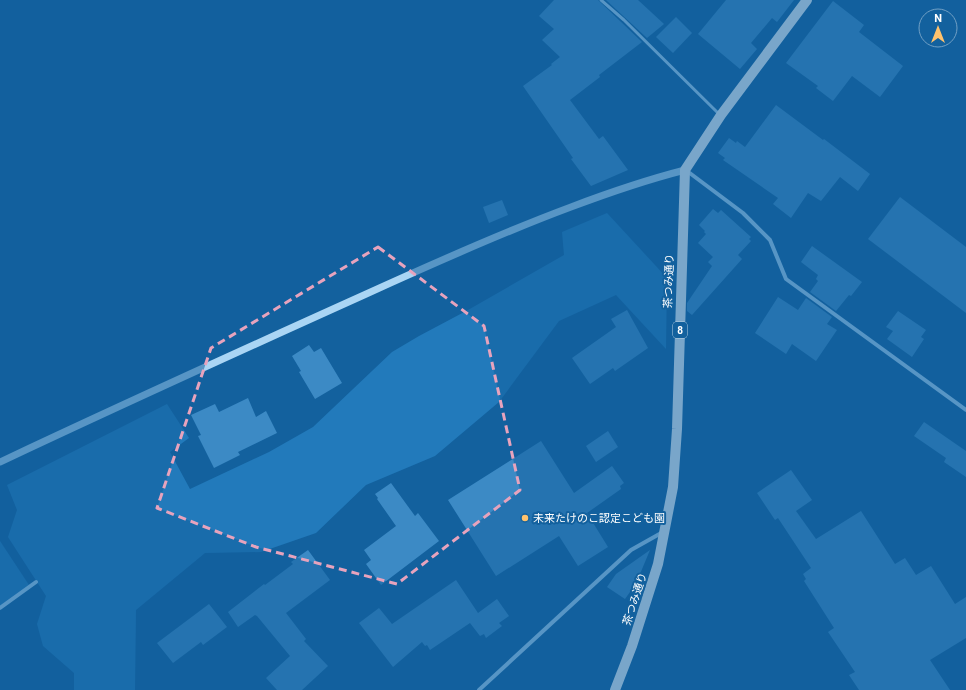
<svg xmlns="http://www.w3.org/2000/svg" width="966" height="690" font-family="Roboto,'Noto Sans JP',sans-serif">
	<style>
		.green { fill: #227abb }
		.building { fill: #3c8ac5 }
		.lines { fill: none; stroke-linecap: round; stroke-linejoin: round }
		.service { stroke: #aad5f4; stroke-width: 3 }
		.minor { stroke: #aad5f4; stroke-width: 4 }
		.tertiary { stroke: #aad5f4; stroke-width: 7 }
		.primary { stroke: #f7fbff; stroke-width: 10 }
		.marked { fill: none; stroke: #e7a3bd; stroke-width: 3; stroke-dasharray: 8 5; stroke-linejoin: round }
		.poi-dot { fill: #ffc26d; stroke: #13619e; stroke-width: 1.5 }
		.labels { text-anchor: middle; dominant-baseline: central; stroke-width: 4; stroke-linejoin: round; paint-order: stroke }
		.shield { fill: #13619e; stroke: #b8d0e2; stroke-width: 1 }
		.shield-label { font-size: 10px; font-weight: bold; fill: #fff }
		.street-label { font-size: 11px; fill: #fff; stroke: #13619e }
		.poi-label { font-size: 11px; fill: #fff; stroke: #13619e; text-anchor: start }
	</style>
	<rect width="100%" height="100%" fill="#13619e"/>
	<!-- green -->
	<g class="green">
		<path d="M 607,213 L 667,278 L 666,349 L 616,295 L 559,321 L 499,402 L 435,456 L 366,485 L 316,533 L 261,552 L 205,553 L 136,610 L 135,690 L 74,690 L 74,673 L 43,646 L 37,624 L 46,596 L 8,537 L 17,510 L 7,485 L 167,404 L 189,438 L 170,452 L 190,489 L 269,452 L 313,427 L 392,352 L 419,336 L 468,310 L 564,255 L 562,232 Z"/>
		<path d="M 0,541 L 29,585 L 0,606 Z"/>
	</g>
	<!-- building -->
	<g class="building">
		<path d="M 554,0 L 598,0 L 642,42 L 599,75 L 600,77 L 570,100 L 599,139 L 603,136 L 628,170 L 591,186 L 571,159 L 573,158 L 523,86 L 552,65 L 551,64 L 560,57 L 542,40 L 554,29 L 539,16 Z"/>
		<path d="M 606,0 L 638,0 L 664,24 L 647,38 Z"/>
		<path d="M 726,0 L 794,0 L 777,22 L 772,18 L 751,43 L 757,49 L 740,69 L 698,34 Z"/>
		<path d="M 833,1 L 864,25 L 859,32 L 903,66 L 880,97 L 852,76 L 833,101 L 816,88 L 818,86 L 786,63 Z"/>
		<path d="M 676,17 L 692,33 L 673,53 L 656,37 Z"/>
		<path d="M 776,105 L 823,140 L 824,139 L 870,174 L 858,191 L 840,177 L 821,201 L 808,193 L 791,218 L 773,204 L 778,198 L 723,160 L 725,158 L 718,153 L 729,138 L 736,143 L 737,141 L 745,147 Z"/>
		<path d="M 900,197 L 966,247 L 966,313 L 868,239 Z"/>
		<path d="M 502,200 L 508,215 L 489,223 L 483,207 Z"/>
		<path d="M 713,209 L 718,213 L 721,210 L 751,237 L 749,239 L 751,241 L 738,255 L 742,259 L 692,315 L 687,311 L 687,303 L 712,266 L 708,262 L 713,257 L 698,243 L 706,234 L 704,232 L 705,231 L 699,225 Z"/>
		<path d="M 812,246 L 862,282 L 851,296 L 849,295 L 836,311 L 810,292 L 818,281 L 816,279 L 818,275 L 801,262 Z"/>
		<path d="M 778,297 L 798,310 L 806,298 L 832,317 L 827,324 L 837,330 L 816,361 L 792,344 L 786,354 L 755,333 Z"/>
		<path d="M 627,310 L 648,348 L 615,371 L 613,368 L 590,384 L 572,358 L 616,327 L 611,319 Z"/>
		<path d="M 898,311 L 926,330 L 921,337 L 924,339 L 912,357 L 887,339 L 893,331 L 886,327 Z"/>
		<path d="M 309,345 L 314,352 L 321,348 L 342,383 L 315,399 L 299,372 L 301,371 L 292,356 Z"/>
		<path d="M 248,398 L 256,417 L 266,411 L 277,433 L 238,452 L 240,455 L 214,468 L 198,436 L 201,435 L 191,415 L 215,404 L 219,412 Z"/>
		<path d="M 924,422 L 966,451 L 966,477 L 944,462 L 946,458 L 914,436 Z"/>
		<path d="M 608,431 L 618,447 L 596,462 L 586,446 Z"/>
		<path d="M 541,441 L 574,493 L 612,466 L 624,483 L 620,486 L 621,489 L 587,513 L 608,547 L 578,566 L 559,536 L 496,576 L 448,500 Z"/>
		<path d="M 791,470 L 812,500 L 796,511 L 816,539 L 861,511 L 895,564 L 905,558 L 916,575 L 931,566 L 955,604 L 966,597 L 966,638 L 930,660 L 950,690 L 859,690 L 849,675 L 855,672 L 828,632 L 834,628 L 804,581 L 806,579 L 803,574 L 811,568 L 778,518 L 775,520 L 757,493 Z"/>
		<path d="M 391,483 L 415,516 L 418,513 L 439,541 L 381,585 L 366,564 L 371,560 L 364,550 L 396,526 L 377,499 L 378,498 L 375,494 Z"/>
		<path d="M 308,550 L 330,580 L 286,613 L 306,639 L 304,641 L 328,666 L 302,690 L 277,690 L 266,678 L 290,656 L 257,616 L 255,615 L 238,627 L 228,612 L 264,584 L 265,585 L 293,564 L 291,562 Z"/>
		<path d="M 650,550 L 640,574 L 642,575 L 625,599 L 607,587 L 616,574 Z"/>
		<path d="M 456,580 L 478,613 L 497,599 L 509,616 L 499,623 L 502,626 L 486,638 L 484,634 L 480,636 L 470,623 L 430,650 L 427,645 L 425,646 L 422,642 L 393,667 L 359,623 L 379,608 L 392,624 Z"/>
		<path d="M 209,604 L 227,627 L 203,645 L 201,642 L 173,663 L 157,643 Z"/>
	</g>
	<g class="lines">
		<!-- service -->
		<path class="service" d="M 601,0 L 624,20 L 719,114"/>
		<!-- minor -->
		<g class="minor">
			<path d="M 687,171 L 743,213 L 770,240 L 786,279 L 966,410"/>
			<path d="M 0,608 L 36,582"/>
			<path d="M 479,690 L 631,550 L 663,532"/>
		</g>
		<!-- tertiary -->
		<path class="tertiary" d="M 0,462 C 121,405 242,350 364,295 C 432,264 501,233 571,207 C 608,193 646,180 685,170"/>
		<!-- primary -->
		<path class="primary" d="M 615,690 L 632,646 L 658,564 L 673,487 L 677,429 L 685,170 L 721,115 L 807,0"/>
	</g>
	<!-- marked area -->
	<path d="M0 0H966V690H0ZM 378,247 L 484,326 L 520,490 L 397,584 L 256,547 L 157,508 L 211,348 Z" fill="#13619e" fill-opacity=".55" fill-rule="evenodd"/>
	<path class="marked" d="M 378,247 L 484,326 L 520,490 L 397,584 L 256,547 L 157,508 L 211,348 Z"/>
	<!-- markers -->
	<circle class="poi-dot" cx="525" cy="518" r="4"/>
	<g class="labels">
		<!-- shield labels -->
		<rect class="shield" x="673" y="322" width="14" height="16" rx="3"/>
		<g class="shield-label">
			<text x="680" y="330">8</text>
		</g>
		<!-- street labels -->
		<g class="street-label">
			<text transform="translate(669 281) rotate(-88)">茶つみ通り</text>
			<text transform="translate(635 599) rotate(-72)">茶つみ通り</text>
		</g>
		<!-- poi labels -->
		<g class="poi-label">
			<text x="533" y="518">未来たけのこ認定こども園</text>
		</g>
	</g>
	<!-- north arrow -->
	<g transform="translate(938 28)"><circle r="19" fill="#13619e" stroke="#71a0c5"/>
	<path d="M0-3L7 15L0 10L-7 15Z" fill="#ffc26d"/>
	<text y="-6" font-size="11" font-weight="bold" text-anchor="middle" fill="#ffffff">N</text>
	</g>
</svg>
